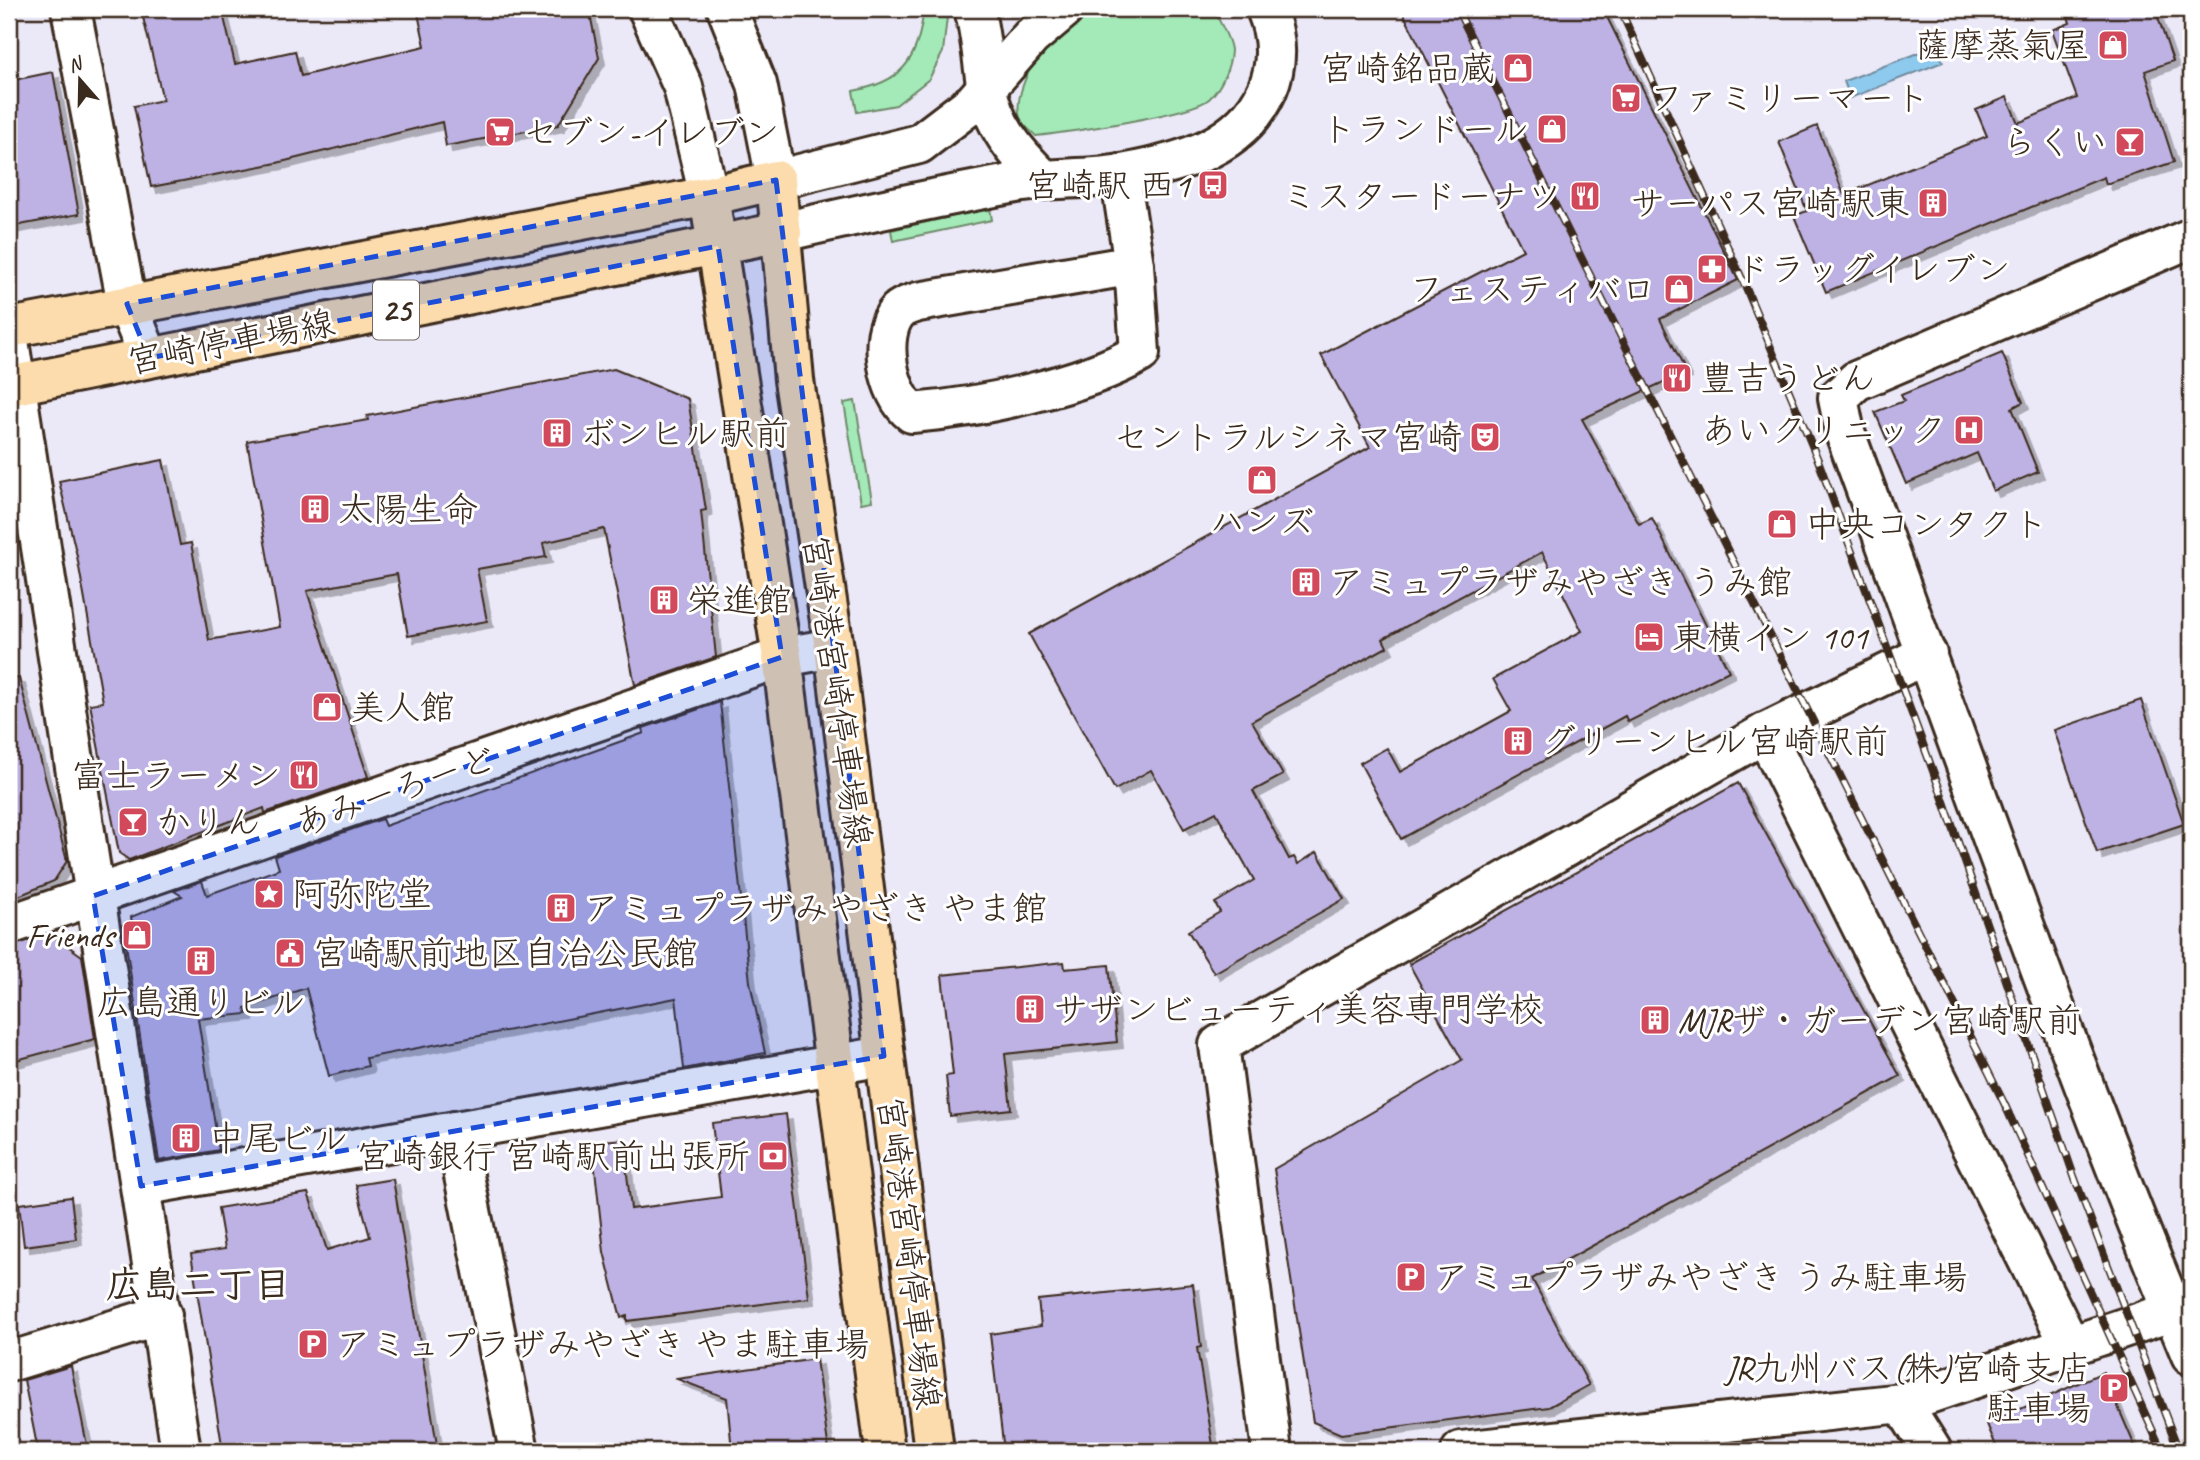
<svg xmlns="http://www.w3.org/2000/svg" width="2200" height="1460" font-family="Caveat,'Klee One',sans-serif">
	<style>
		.green { fill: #a3eab8; stroke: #6f8a6b; stroke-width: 2 }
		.water { fill: #8ec9ee; stroke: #6d899b; stroke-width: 2 }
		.building { fill: #bdb2e3; stroke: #3b2a1e; stroke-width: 2; filter: url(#shadow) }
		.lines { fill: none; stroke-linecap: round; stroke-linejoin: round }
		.minor-casing { stroke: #3b2a1e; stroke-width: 44 }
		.major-casing { stroke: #3b2a1e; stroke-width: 44 }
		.minor { stroke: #fff; stroke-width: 38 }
		.major { stroke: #fcdcac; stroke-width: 38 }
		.rail-casing { stroke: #3b2a1e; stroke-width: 8 }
		.rail { stroke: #fff; stroke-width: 5; stroke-dasharray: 16; stroke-linecap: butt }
		.marked { fill: #1d4ed8; fill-opacity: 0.2; stroke: #1d4ed8; stroke-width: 5; stroke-dasharray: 14 9; stroke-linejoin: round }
		.labels { text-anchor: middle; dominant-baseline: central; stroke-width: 6; stroke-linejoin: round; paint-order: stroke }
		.shield { fill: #fff; stroke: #766a62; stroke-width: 2 }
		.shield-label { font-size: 33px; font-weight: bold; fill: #3b2a1e }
		.poi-label { font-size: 35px; fill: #3b2a1e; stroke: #fff; text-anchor: start }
		.street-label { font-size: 35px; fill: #3b2a1e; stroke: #fff }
		.neighbourhood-label { font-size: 37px; font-weight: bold; fill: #3b2a1e; stroke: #fff }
	</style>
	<defs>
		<filter id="shadow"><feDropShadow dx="6" dy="6" stdDeviation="0" flood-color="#0004"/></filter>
	</defs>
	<rect width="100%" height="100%" fill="#ebe8f7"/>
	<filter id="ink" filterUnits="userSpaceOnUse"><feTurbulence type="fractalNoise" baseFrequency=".0143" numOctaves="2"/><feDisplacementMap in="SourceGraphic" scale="14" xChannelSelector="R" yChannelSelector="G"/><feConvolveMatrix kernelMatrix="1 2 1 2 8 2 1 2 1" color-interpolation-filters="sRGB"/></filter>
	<g filter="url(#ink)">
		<!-- green -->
		<g class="green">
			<path d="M 1105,9 L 1210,9 L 1215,12 C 1220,23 1231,40 1231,51 C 1230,68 1221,88 1209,99 C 1193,114 1063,133 1036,136 C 1031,131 1023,125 1021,120 C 1011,100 1034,56 1048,41 C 1063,26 1086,17 1105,9 Z"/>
			<path d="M 923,15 L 947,17 L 943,52 L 929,79 L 896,105 L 857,112 L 853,91 C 901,82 917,62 923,15 Z"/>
			<path d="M 990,208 L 992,220 L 893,241 L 891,230 Z"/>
			<path d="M 855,401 L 872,501 L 861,503 L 844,403 Z"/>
		</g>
		<!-- water -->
		<path class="water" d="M 1937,46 L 1943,62 L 1850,98 L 1844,81 Z"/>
		<!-- building -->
		<g class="building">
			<path d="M 141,9 L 222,9 L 235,64 L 295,51 L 301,76 L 425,46 L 417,9 L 589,9 L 599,58 L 558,125 L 446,146 L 442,122 L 277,163 L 151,187 L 134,106 L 163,100 Z"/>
			<path d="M 1401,9 L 1603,9 L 1738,280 L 1660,319 L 1686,372 L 1582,419 L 1639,524 L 1652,518 L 1729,671 L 1628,722 L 1625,716 L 1401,839 L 1360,763 L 1387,748 L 1400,772 L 1511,711 L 1493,679 L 1582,631 L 1542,552 L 1383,639 L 1387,647 L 1252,721 L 1283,775 L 1253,791 L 1289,859 L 1294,857 L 1298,864 L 1317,852 L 1344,899 L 1214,973 L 1188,931 L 1220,912 L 1215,903 L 1254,880 L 1216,812 L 1184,829 L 1151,770 L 1115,790 L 1029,634 L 1370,447 L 1321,355 L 1523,250 Z"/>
			<path d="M 2066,9 L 2155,9 L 2173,61 L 2145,71 L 2174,162 L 2106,184 L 2104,177 L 1826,292 L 1794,216 L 1807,211 L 1779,142 L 1817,126 L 1844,195 L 1987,136 L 1976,110 L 2007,97 L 2018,123 L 2077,98 L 2052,30 L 2070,23 Z"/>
			<path d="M 53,72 L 79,214 L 9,227 L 9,81 Z"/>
			<path d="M 2002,353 L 2023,402 L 2012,408 L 2038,472 L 1993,491 L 1977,453 L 1906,484 L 1875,412 L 1904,401 L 1901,395 Z"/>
			<path d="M 614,369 L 688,399 L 706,510 L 701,511 L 716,657 L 635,685 L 604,529 L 543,543 L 546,557 L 477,569 L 487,621 L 408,636 L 397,574 L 307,591 L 368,777 L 265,813 L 264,808 L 129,860 L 119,853 L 90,704 L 103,702 L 77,556 L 59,481 L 163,460 L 180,545 L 191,543 L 209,640 L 280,627 L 247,441 L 368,420 L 367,416 Z"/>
			<path d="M 19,678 L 67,861 L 54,881 L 9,900 L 9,679 Z"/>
			<path d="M 2141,700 L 2184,824 L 2097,853 L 2054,730 Z"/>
			<path d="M 720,702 L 750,982 L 765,1053 L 684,1069 L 676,998 L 366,1058 L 368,1066 L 329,1076 L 306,988 L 245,1008 L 247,1014 L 198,1019 L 219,1150 L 159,1161 L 123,925 L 132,923 L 131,917 L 182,896 L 174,891 L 202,881 L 207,895 L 279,869 L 275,856 L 382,819 L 385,826 L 644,733 L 643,728 Z"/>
			<path d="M 1738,783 L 1900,1076 L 1532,1279 L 1589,1385 L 1549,1407 L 1341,1434 L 1313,1422 L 1274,1169 L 1462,1060 L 1409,964 Z"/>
			<path d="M 51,934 L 82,956 L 95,1039 L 9,1062 L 9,946 Z"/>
			<path d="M 1064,962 L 1065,969 L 1109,965 L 1117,1042 L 1005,1054 L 1011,1109 L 950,1116 L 946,1076 L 953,1075 L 942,975 Z"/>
			<path d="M 786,1114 L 809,1298 L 627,1321 L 627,1316 L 621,1318 L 604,1252 L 592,1142 L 623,1139 L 631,1209 L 721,1197 L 712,1123 Z"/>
			<path d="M 393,1179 L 438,1451 L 223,1451 L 191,1254 L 225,1249 L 218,1208 L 308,1193 L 327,1250 L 370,1237 L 356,1185 Z"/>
			<path d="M 71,1197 L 76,1239 L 24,1246 L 19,1204 Z"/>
			<path d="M 1193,1284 L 1201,1347 L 1197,1348 L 1214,1451 L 1004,1451 L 990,1334 L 1041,1326 L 1038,1300 Z"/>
			<path d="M 816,1359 L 829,1451 L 732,1451 L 727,1398 L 677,1379 Z"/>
			<path d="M 71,1366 L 87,1445 L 60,1451 L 38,1451 L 24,1380 Z"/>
			<path d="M 2103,1372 L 2137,1451 L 1998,1451 L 1987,1424 Z"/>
		</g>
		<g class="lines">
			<!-- minor casing -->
			<g class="minor-casing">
				<g id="minor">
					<path d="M 71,9 L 127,304 L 149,358"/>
					<path d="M 648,9 L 683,87 L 709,196"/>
					<path d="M 727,9 L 757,84 L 776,180 L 919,144 L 974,102 L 1031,37 L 1064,9"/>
					<path d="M 974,9 C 981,34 982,59 986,84 C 992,125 1016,153 1044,180"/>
					<path d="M 1120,174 L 1134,265"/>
					<path d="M 782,232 C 860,214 938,197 1016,183 C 1051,177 1087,180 1122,174 C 1149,169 1184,161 1208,149 C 1264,121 1290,67 1266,9"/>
					<path d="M 2191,238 L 1856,381 L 1838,398 L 1845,433 C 1959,741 2065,1052 2191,1355"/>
					<path d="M 1134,265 L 1140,353 C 1084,386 977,408 912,413 C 888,395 876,335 898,311 C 903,306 912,304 918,302 Z"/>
					<path d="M 9,341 L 181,1451"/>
					<path d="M 1765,733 L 2071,1347"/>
					<path d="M 9,925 L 782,657 L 834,648"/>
					<path d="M 455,1131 L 519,1451"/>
					<path d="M 141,1186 L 884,1056"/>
					<path d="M 9,1362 L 162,1315"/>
					<path d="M 1902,1403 L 1932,1451"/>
					<path d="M 1272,1451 L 1219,1045 L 1765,733 L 1927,654"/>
					<path d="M 1461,1451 L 1902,1403 L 2191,1305"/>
				</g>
			</g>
			<!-- major casing -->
			<g class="major-casing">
				<g id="major">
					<path d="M 709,196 L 782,657 L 885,1451"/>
					<path d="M 9,328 L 709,196 L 776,180 L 794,380 L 834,648 L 934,1451"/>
					<path d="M 9,386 L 782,232"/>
				</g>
			</g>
			<!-- minor -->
			<use href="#minor" class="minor"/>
			<!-- major -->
			<use href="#major" class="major"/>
			<!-- rail casing -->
			<g class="rail-casing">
				<g id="rail">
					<path d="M 1457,9 L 2004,1103 L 2162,1451"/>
					<path d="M 1620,9 L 1743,281 L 1818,460 L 1940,790 L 2075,1179 L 2179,1451"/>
				</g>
			</g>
			<!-- rail -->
			<use href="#rail" class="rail"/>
		</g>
	</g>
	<!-- marked area -->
	<path class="marked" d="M 776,180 L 884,1056 L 141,1186 L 93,896 L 782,657 L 718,246 L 149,358 L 127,304 Z"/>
	<!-- icons -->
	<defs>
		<g id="shop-square" transform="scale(1.575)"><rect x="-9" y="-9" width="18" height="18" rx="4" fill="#d1495b" stroke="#fff"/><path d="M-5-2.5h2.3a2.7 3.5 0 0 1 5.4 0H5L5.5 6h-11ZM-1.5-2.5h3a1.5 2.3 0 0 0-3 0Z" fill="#fff"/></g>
		<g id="supermarket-square" transform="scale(1.575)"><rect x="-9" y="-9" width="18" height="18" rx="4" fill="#d1495b" stroke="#fff"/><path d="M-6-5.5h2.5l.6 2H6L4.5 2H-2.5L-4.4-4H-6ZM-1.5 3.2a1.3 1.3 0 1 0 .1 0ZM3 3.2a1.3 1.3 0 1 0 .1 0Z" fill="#fff"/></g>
		<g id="bar-square" transform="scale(1.575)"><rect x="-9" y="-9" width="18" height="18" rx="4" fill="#d1495b" stroke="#fff"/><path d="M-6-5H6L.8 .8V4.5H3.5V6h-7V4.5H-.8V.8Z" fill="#fff"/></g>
		<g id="bus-square" transform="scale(1.575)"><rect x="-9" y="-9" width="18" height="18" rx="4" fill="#d1495b" stroke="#fff"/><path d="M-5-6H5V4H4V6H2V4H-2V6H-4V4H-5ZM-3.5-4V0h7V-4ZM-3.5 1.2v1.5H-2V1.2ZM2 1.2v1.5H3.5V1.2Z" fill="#fff"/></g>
		<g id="restaurant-square" transform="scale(1.575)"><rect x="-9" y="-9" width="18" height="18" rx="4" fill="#d1495b" stroke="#fff"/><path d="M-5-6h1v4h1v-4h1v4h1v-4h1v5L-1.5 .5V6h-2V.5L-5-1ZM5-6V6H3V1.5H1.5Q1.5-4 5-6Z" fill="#fff"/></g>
		<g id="building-square" transform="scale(1.575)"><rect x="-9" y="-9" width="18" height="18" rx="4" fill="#d1495b" stroke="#fff"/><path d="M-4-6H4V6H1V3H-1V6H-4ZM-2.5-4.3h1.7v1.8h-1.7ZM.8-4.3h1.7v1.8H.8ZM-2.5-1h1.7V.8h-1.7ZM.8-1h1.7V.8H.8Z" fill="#fff"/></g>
		<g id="pharmacy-square" transform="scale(1.575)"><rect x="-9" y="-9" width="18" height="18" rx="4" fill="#d1495b" stroke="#fff"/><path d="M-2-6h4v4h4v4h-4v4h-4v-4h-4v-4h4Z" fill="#fff"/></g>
		<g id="hospital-square" transform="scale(1.575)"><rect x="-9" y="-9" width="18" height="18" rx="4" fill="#d1495b" stroke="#fff"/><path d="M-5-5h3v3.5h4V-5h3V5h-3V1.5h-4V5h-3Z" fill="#fff"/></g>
		<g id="theatre-square" transform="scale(1.575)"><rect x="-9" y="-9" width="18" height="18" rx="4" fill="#d1495b" stroke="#fff"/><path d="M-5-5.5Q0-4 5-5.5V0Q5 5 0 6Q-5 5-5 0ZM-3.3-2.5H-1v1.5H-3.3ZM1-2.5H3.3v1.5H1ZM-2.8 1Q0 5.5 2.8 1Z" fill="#fff"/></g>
		<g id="hotel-square" transform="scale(1.575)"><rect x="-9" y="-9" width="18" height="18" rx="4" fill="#d1495b" stroke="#fff"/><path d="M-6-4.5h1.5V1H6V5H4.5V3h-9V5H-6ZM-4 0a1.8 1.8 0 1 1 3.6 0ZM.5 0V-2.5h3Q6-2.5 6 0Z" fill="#fff"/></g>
		<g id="sight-square" transform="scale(1.575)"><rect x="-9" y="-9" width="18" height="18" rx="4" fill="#d1495b" stroke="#fff"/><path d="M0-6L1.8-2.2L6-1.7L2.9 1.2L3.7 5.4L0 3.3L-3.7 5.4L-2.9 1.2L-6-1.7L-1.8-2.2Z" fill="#fff"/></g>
		<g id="civic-square" transform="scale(1.575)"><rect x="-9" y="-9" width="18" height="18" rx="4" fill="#d1495b" stroke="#fff"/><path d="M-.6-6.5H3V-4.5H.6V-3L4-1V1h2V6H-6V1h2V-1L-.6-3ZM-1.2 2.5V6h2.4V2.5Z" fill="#fff"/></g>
		<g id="bank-square" transform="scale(1.575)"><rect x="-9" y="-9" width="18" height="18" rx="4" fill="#d1495b" stroke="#fff"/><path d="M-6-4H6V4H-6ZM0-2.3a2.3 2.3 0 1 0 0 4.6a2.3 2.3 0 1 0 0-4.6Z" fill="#fff"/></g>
		<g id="parking-square" transform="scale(1.575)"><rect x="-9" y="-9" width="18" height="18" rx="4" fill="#d1495b" stroke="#fff"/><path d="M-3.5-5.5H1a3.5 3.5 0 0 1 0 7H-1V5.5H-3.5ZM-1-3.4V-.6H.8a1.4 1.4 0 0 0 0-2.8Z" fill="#fff"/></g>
	</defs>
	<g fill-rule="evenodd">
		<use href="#shop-square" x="2113" y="45"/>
		<use href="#shop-square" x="1518" y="68"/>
		<use href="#supermarket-square" x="1626" y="98"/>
		<use href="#shop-square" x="1552" y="129"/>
		<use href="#supermarket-square" x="500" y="132"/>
		<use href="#bar-square" x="2130" y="142"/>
		<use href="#bus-square" x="1213" y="185"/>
		<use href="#restaurant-square" x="1585" y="196"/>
		<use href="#building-square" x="1933" y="203"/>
		<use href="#pharmacy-square" x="1712" y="269"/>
		<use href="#shop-square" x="1679" y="289"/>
		<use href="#restaurant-square" x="1677" y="378"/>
		<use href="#hospital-square" x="1969" y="430"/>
		<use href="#building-square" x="557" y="433"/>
		<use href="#theatre-square" x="1485" y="437"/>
		<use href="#shop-square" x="1262" y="480"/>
		<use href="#building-square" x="315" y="509"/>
		<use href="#shop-square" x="1782" y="524"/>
		<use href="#building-square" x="1306" y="582"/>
		<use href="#building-square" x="664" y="600"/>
		<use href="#hotel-square" x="1649" y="637"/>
		<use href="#shop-square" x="327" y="707"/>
		<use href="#building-square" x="1518" y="741"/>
		<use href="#restaurant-square" x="304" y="775"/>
		<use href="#bar-square" x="133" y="822"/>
		<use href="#sight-square" x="269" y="894"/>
		<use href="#building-square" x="561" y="908"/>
		<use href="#shop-square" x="137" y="935"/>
		<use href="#civic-square" x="290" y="953"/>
		<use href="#building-square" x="201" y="961"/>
		<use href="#building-square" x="1030" y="1009"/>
		<use href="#building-square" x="1655" y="1020"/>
		<use href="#building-square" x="186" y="1138"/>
		<use href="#bank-square" x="773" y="1156"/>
		<use href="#parking-square" x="1411" y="1277"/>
		<use href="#parking-square" x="313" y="1344"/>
		<use href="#parking-square" x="2114" y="1388"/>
	</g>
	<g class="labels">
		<!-- shield labels -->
		<rect class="shield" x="373" y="280.5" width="46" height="59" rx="5"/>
		<g class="shield-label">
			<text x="396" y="310">25</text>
		</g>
		<!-- poi labels -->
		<g class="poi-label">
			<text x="2090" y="45" text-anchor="end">薩摩蒸氣屋</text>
			<text x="1495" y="68" text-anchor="end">宮崎銘品蔵</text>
			<text x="1649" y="98">ファミリーマート</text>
			<text x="1529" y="129" text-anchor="end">トランドール</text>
			<text x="523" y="132">セブン-イレブン</text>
			<text x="2107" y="142" text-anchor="end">らくい</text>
			<text x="1190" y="185" text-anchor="end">宮崎駅 西1</text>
			<text x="1562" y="196" text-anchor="end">ミスタードーナツ</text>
			<text x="1910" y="203" text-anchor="end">サーパス宮崎駅東</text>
			<text x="1735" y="269">ドラッグイレブン</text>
			<text x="1656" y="289" text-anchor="end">フェスティバロ</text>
			<text x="1700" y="378">豊吉うどん</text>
			<text x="1946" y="430" text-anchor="end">あいクリニック</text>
			<text x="580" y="433">ボンヒル駅前</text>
			<text x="1462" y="437" text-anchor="end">セントラルシネマ宮崎</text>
			<text x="338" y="509">太陽生命</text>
			<text x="1262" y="521" text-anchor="middle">ハンズ</text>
			<text x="1805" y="524">中央コンタクト</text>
			<text x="1329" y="582">アミュプラザみやざき うみ館</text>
			<text x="687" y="600">栄進館</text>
			<text x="1672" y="637">東横イン 101</text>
			<text x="350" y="707">美人館</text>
			<text x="1541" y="741">グリーンヒル宮崎駅前</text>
			<text x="281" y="775" text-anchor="end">富士ラーメン</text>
			<text x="156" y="822">かりん</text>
			<text x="292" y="894">阿弥陀堂</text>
			<text x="584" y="908">アミュプラザみやざき やま館</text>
			<text x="114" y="935" text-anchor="end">Friends</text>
			<text x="313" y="953">宮崎駅前地区自治公民館</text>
			<text x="201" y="1002" text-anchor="middle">広島通りビル</text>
			<text x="1053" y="1009">サザンビューティ美容専門学校</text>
			<text x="1678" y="1020">MJRザ・ガーデン宮崎駅前</text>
			<text x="209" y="1138">中尾ビル</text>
			<text x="750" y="1156" text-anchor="end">宮崎銀行 宮崎駅前出張所</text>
			<text x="1434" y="1277">アミュプラザみやざき うみ駐車場</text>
			<text x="336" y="1344">アミュプラザみやざき やま駐車場</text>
			<text x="2091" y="1368" text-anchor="end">JR九州バス(株)宮崎支店<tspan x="2091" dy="40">駐車場</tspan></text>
		</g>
		<!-- street labels -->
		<g class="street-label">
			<text transform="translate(231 342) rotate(-11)">宮崎停車場線</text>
			<text transform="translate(837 691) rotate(82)">宮崎港宮崎停車場線</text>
			<text transform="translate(395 791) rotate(-19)">あみーろーど</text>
			<text transform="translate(909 1253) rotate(83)">宮崎港宮崎停車場線</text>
		</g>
		<!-- neighbourhood labels -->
		<g class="neighbourhood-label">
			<text x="198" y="1284">広島二丁目</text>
		</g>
	</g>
	<!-- margin -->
	<rect width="2200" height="1460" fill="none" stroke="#fff" stroke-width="35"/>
	<rect x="18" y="18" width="2165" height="1425" fill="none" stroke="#3b2a1e" stroke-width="2.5" filter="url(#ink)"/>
	<!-- north arrow -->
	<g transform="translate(80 80) rotate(340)" stroke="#ffffff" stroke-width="5" paint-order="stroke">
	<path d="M0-5L12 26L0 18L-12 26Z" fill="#3b2a1e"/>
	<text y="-10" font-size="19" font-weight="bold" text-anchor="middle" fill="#3b2a1e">N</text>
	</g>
</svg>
